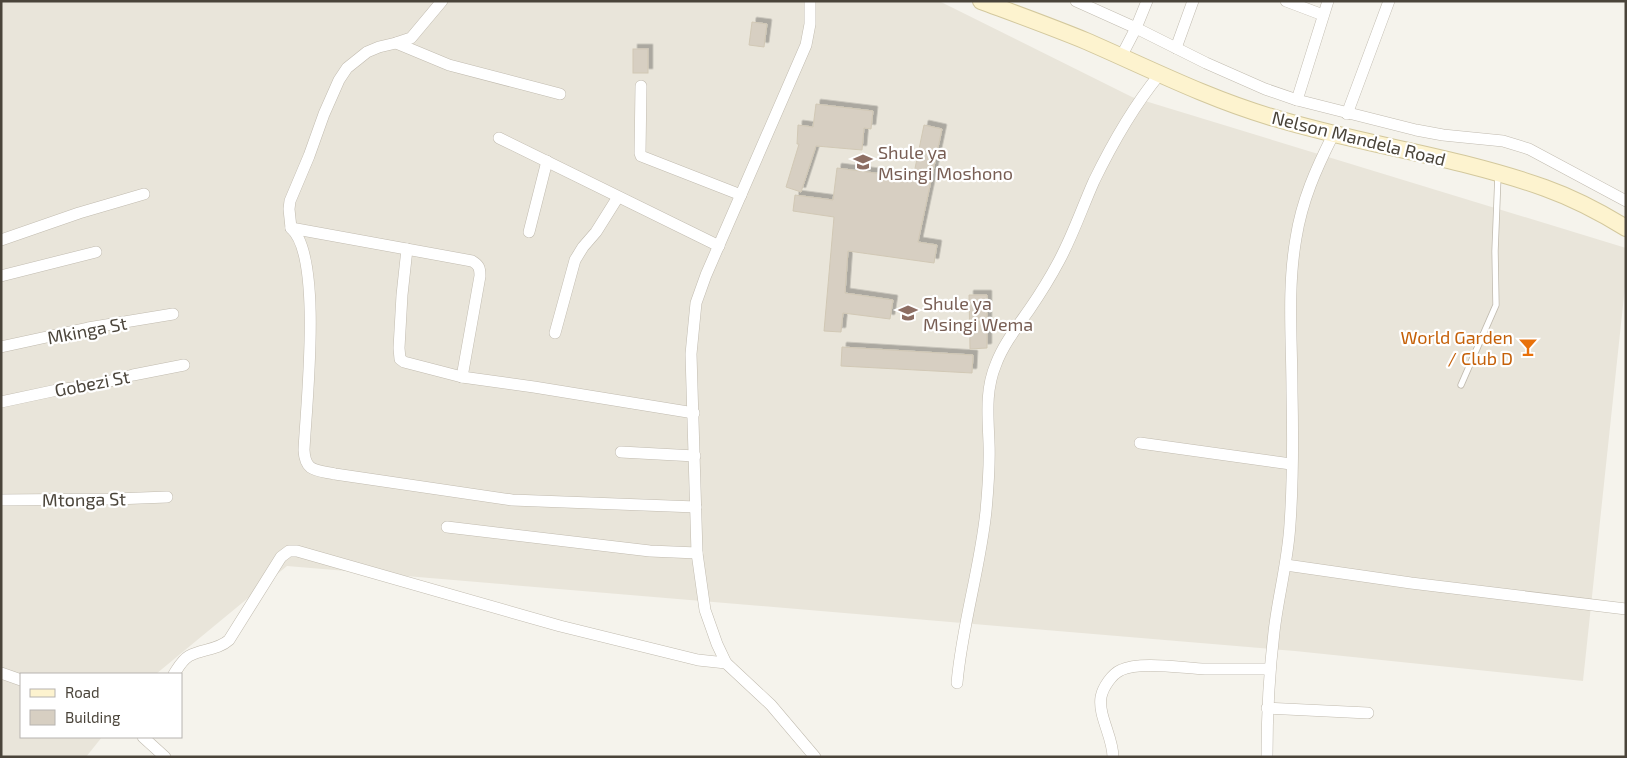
<svg xmlns="http://www.w3.org/2000/svg" width="1627" height="758" font-family="'Exo 2',sans-serif">
	<style>
		.residential { fill: #e9e5da }
		.building { fill: #d7cfc2; stroke: #d1c8b5; filter: url(#shadow) }
		.lines { fill: none; stroke-linecap: round; stroke-linejoin: round }
		.service-casing { stroke: #c1bbaf; stroke-width: 7 }
		.minor-casing { stroke: #c1bbaf; stroke-width: 12 }
		.secondary-casing { stroke: #d3c89d; stroke-width: 18 }
		.service { stroke: #fff; stroke-width: 5.5 }
		.minor { stroke: #fff; stroke-width: 11 }
		.secondary { stroke: #fdf3cf; stroke-width: 16 }
		.labels { text-anchor: middle; dominant-baseline: central; stroke-width: 4.5; stroke-linejoin: round; paint-order: stroke }
		.street-label { font-size: 18px; fill: #4a443a; stroke: #fff }
		.education-label { font-size: 18px; fill: #785e54; stroke: #fff; text-anchor: start }
		.food-label { font-size: 18px; fill: #c56008; stroke: #fff; text-anchor: end }
	</style>
	<defs>
		<filter id="shadow"><feDropShadow dx="4.5" dy="-4.5" stdDeviation="0" flood-color="#0004"/></filter>
	</defs>
	<rect width="100%" height="100%" fill="#f5f3ec"/>
	<!-- residential -->
	<path class="residential" d="M 1,1 L 939,1 L 1132,97 L 1626,248 L 1626,277 L 1583,681 L 1295,651 L 287,566 L 156,674 L 21,674 L 21,737 L 102,737 L 86,757 L 1,757 Z"/>
	<!-- building -->
	<g class="building">
		<path d="M 752,22 L 767,24 L 764,47 L 749,45 Z"/>
		<rect x="633" y="49" width="15" height="24"/>
		<path d="M 816,104 L 873,111 L 871,129 L 864,128 L 862,150 L 816,146 L 801,192 L 786,187 L 799,144 L 797,144 L 798,125 L 813,127 Z"/>
		<path d="M 924,125 L 942,129 L 918,242 L 937,245 L 934,263 L 848,251 L 845,293 L 893,300 L 890,319 L 843,313 L 841,332 L 824,331 L 834,217 L 793,211 L 795,195 L 833,200 L 837,168 L 913,178 Z"/>
		<path d="M 969,295 L 987,295 L 987,348 L 970,349 Z"/>
		<path d="M 842,347 L 973,355 L 972,373 L 841,366 Z"/>
	</g>
	<g class="lines">
		<!-- service casing -->
		<g class="service-casing">
			<path id="service" d="M 1461,385 L 1496,305 L 1495,251 L 1498,175"/>
		</g>
		<!-- minor casing -->
		<g class="minor-casing">
			<g id="minor">
				<path d="M 442,1 L 411,38 L 396,43 L 379,47 L 367,52 L 347,68 L 339,80 L 324,114 L 309,156 L 290,201 L 289,209 L 291,228 C 323,256 306,406 304,450 C 305,472 316,470 335,474 L 512,500 L 696,507"/>
				<path d="M 810,1 L 810,24 L 806,45 L 706,275 L 696,303 L 691,354 L 697,553 L 705,610 L 717,644 L 726,663 L 771,705 L 815,757"/>
				<path d="M 1076,1 L 1136,28 L 1206,63 L 1265,89 L 1297,100 L 1416,130 L 1443,135 L 1503,141 L 1529,149 L 1626,201"/>
				<path d="M 1286,1 L 1323,15"/>
				<path d="M 396,43 L 449,65 L 560,94"/>
				<path d="M 1176,48 L 1193,1"/>
				<path d="M 1121,57 L 1136,28 L 1147,1"/>
				<path d="M 641,86 L 640,153 L 641,156 L 741,195"/>
				<path d="M 1297,100 L 1328,1"/>
				<path d="M 1347,114 L 1389,1"/>
				<path d="M 499,138 L 719,246"/>
				<path d="M 291,228 L 472,261 C 479,265 480,268 480,276 L 462,377"/>
				<path d="M 529,232 L 547,161"/>
				<path d="M 1,240 L 79,213 L 144,194"/>
				<path d="M 407,249 L 402,295 L 399,348 L 400,359 L 404,362 L 462,377 L 534,387 L 694,413"/>
				<path d="M 1,276 L 96,252"/>
				<path d="M 555,333 L 575,260 L 583,247 L 596,232 L 618,197"/>
				<path d="M 1,347 L 88,328 L 173,314"/>
				<path d="M 1,402 L 57,390 L 95,385 L 133,375 L 184,365"/>
				<path d="M 1140,443 L 1291,464"/>
				<path d="M 621,452 L 695,456"/>
				<path d="M 1,500 L 115,499 L 167,497"/>
				<path d="M 447,527 L 650,551 L 697,553"/>
				<path d="M 1286,565 L 1411,583 L 1626,609"/>
				<path d="M 1,673 L 21,680"/>
				<path d="M 174,674 C 178,668 182,660 189,656 C 202,649 218,650 229,640 L 281,557 L 289,551 L 297,551 L 560,626 L 698,660 L 726,663"/>
				<path d="M 957,683 C 962,625 980,569 986,511 C 988,489 990,466 989,443 C 988,416 985,390 996,364 C 1003,345 1017,327 1029,310 C 1040,294 1050,278 1059,261 C 1073,235 1082,208 1094,181 C 1112,144 1133,107 1159,75"/>
				<path d="M 1267,708 L 1368,713"/>
				<path d="M 143,737 L 165,757"/>
				<path d="M 1113,757 C 1113,737 1098,716 1101,697 C 1103,687 1112,674 1121,670 C 1139,661 1183,668 1205,669 C 1226,669 1248,669 1270,669"/>
				<path d="M 1267,757 C 1267,715 1269,674 1274,632 C 1278,596 1288,561 1290,524 C 1293,481 1293,436 1292,392 C 1292,341 1287,289 1296,238 C 1302,200 1316,169 1333,135"/>
			</g>
		</g>
		<!-- secondary casing -->
		<g class="secondary-casing">
			<path id="secondary" d="M 981,1 C 1016,14 1052,27 1086,41 C 1148,68 1207,98 1271,117 C 1361,145 1456,156 1545,188 C 1573,198 1600,212 1626,228"/>
		</g>
		<!-- service -->
		<use href="#service" class="service"/>
		<!-- minor -->
		<use href="#minor" class="minor"/>
		<!-- secondary -->
		<use href="#secondary" class="secondary"/>
	</g>
	<!-- icons -->
	<defs>
		<g id="school-bare" transform="scale(1.5)"><path d="M0-5L7-2L0 1L-7-2ZM-4 1L0 2.5L4 1V4Q0 6-4 4Z" fill="#8d6e63" stroke="#fff" stroke-width="2.5" paint-order="stroke"/></g>
		<g id="bar-bare" transform="scale(1.5)"><path d="M-6-5H6L.8 .8V4.5H3.5V6h-7V4.5H-.8V.8Z" fill="#e8710a" stroke="#fff" stroke-width="2.5" paint-order="stroke"/></g>
	</defs>
	<g fill-rule="evenodd">
		<use href="#school-bare" x="863" y="162"/>
		<use href="#school-bare" x="908" y="313"/>
		<use href="#bar-bare" x="1528" y="347"/>
	</g>
	<g class="labels">
		<!-- street labels -->
		<g class="street-label">
			<text transform="translate(1359 138) rotate(14)">Nelson Mandela Road</text>
			<text transform="translate(87 330) rotate(-11)">Mkinga St</text>
			<text transform="translate(92 383) rotate(-11)">Gobezi St</text>
			<text transform="translate(84 499) rotate(-1)">Mtonga St</text>
		</g>
		<!-- education labels -->
		<g class="education-label">
			<text x="878" y="152">Shule ya<tspan x="878" dy="21">Msingi Moshono</tspan></text>
			<text x="923" y="303">Shule ya<tspan x="923" dy="21">Msingi Wema</tspan></text>
		</g>
		<!-- food labels -->
		<g class="food-label">
			<text x="1513" y="337">World Garden<tspan x="1513" dy="21">/ Club D</tspan></text>
		</g>
	</g>
	<!-- border -->
	<rect width="1627" height="758" fill="none" stroke="#4a443a" stroke-width="5"/>
	<!-- legend -->
	<rect x="20" y="673" width="162" height="65" fill="#ffffff" stroke="#b7b4b0"/>
	<rect x="30" y="689" width="25" height="8" fill="#fdf3cf" stroke="#b7b4b0"/>
	<text x="65" y="698" font-size="15" fill="#4a443a">Road</text>
	<rect x="30" y="710" width="25" height="15" fill="#d7cfc2" stroke="#b7b4b0"/>
	<text x="65" y="723" font-size="15" fill="#4a443a">Building</text>
</svg>
